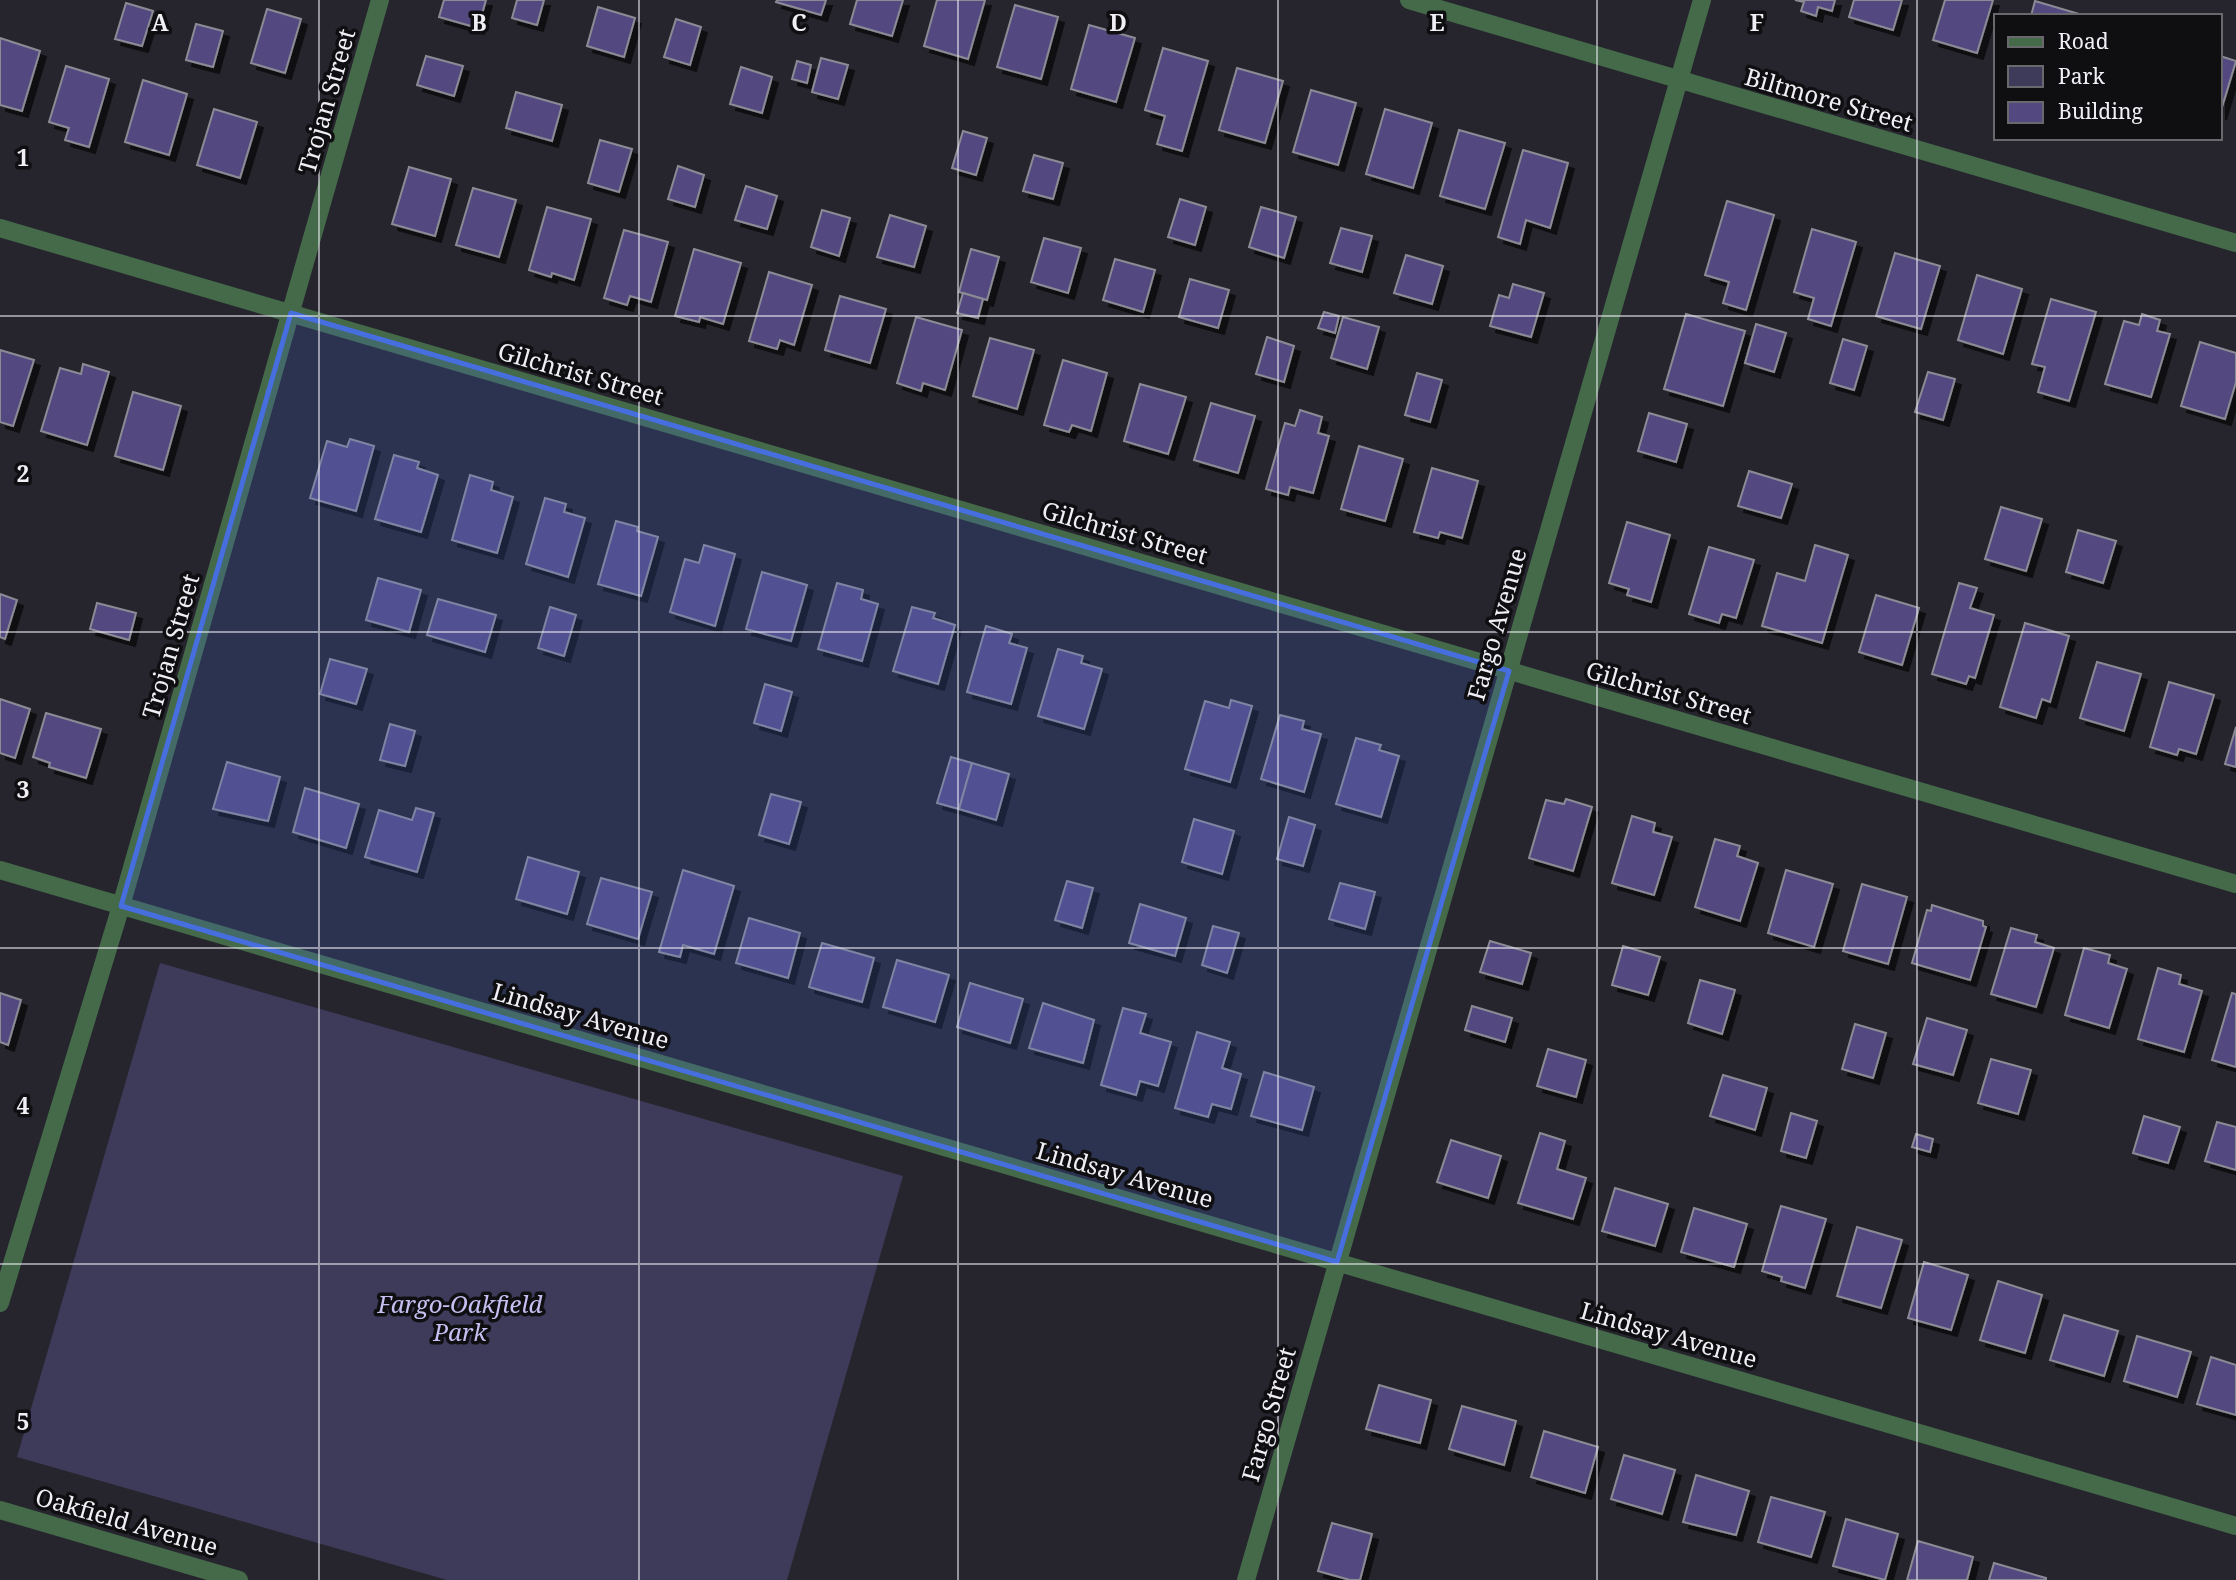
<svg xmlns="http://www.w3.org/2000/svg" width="2236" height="1580" font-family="'Noto Serif',serif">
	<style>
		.green { fill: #3e3a59 }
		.building { fill: #534980; stroke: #8b8b95; stroke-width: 2; filter: url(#shadow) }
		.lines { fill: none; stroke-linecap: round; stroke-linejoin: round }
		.minor { stroke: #446a4a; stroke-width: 18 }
		.marked { fill: #476ede; fill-opacity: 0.2; stroke: #476ede; stroke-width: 5; stroke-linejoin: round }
		.grid { fill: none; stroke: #f0eff5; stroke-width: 2; stroke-opacity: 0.55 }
		.labels { text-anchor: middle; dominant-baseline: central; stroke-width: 7; stroke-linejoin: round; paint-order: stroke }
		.street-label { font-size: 24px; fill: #f0eff5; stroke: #0f0f12 }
		.park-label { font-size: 24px; font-style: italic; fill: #c5bff2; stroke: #0f0f12 }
		.grid-label { font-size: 23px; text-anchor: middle; font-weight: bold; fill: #f0eff5; stroke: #0f0f12; stroke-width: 7; stroke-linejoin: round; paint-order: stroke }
	</style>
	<defs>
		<filter id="shadow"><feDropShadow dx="6" dy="6" stdDeviation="0" flood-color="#0009"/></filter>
	</defs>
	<rect width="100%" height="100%" fill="#26252d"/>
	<!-- green -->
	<path class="green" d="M 160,963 L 903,1176 L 787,1580 L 447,1580 L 17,1457 Z"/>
	<!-- building -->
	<g class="building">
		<path d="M 444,0 L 486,0 L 478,28 L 439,17 Z"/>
		<path d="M 517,0 L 544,0 L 537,25 L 512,18 Z"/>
		<path d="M 777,0 L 826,0 L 821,15 L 776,2 Z"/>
		<path d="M 857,0 L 903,0 L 892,36 L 850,24 Z"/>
		<path d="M 937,0 L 985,0 L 968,59 L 924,46 Z"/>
		<path d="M 1795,0 L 1835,0 L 1832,11 L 1818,7 L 1816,16 L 1801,11 L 1804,2 Z"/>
		<path d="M 1854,0 L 1902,0 L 1893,30 L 1849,17 Z"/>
		<path d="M 1945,0 L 1993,0 L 1977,53 L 1933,40 Z"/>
		<path d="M 2035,1 L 2079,14 L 2079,16 L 2031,16 Z"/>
		<path d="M 126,3 L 153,11 L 142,46 L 115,39 Z"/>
		<path d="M 1015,5 L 1058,17 L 1041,79 L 997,67 Z"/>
		<path d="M 598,7 L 635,18 L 624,57 L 587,46 Z"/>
		<path d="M 267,9 L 301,19 L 285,73 L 251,63 Z"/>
		<path d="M 676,19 L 701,27 L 690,65 L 664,57 Z"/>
		<path d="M 196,24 L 223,31 L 213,67 L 186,60 Z"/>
		<path d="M 1089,25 L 1135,38 L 1116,102 L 1071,89 Z"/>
		<path d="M 0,38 L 40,51 L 22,111 L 0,105 Z"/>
		<path d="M 1163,48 L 1208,61 L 1182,151 L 1157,144 L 1165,116 L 1145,110 Z"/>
		<path d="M 426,56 L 463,66 L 454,96 L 417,85 Z"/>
		<path d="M 2220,56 L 2236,61 L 2220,114 Z"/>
		<path d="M 821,58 L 848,65 L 838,99 L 812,92 Z"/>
		<path d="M 797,61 L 811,65 L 807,83 L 792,79 Z"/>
		<path d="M 66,66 L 109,79 L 89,147 L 65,140 L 69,128 L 49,122 Z"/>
		<path d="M 741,67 L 772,77 L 762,113 L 730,104 Z"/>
		<path d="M 1237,68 L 1283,81 L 1265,143 L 1219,130 Z"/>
		<path d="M 143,80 L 187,94 L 169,155 L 125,142 Z"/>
		<path d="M 1311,90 L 1356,103 L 1338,165 L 1293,152 Z"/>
		<path d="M 516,92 L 562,105 L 552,141 L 506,128 Z"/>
		<path d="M 214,109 L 257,122 L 240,178 L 197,165 Z"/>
		<path d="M 1385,109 L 1432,123 L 1413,188 L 1366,174 Z"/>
		<path d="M 1459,130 L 1505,143 L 1485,209 L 1440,196 Z"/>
		<path d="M 963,131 L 987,138 L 976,175 L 952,168 Z"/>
		<path d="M 600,140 L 632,149 L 619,192 L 588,183 Z"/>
		<path d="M 1523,150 L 1568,163 L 1550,228 L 1526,220 L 1520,244 L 1498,237 Z"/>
		<path d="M 1034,155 L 1063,163 L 1053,199 L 1023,191 Z"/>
		<path d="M 678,166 L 704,175 L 695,207 L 668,199 Z"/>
		<path d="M 409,167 L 451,179 L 435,236 L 392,224 Z"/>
		<path d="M 746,186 L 777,196 L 767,229 L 735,220 Z"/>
		<path d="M 473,188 L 516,200 L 499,257 L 456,245 Z"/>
		<path d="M 1180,199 L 1206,207 L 1195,245 L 1168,237 Z"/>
		<path d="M 1727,201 L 1774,215 L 1746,310 L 1723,303 L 1729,282 L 1705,275 Z"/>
		<path d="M 547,207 L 591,219 L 574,280 L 552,273 L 551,277 L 529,270 Z"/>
		<path d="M 1261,207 L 1296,217 L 1284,258 L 1249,247 Z"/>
		<path d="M 822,210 L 850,218 L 839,256 L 811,247 Z"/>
		<path d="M 890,215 L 926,226 L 914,267 L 877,257 Z"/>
		<path d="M 1341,228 L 1372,236 L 1362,272 L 1330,263 Z"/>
		<path d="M 1812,229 L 1856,242 L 1831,326 L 1808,319 L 1814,298 L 1794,292 Z"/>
		<path d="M 624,230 L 668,242 L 651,302 L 630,296 L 627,305 L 604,298 Z"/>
		<path d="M 1044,238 L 1081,248 L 1068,293 L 1031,282 Z"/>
		<path d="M 694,249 L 741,263 L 723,324 L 700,317 L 699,322 L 675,316 Z"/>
		<path d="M 971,249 L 999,257 L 987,300 L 959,292 Z"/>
		<path d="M 1895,253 L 1940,266 L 1921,329 L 1876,316 Z"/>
		<path d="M 1406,255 L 1443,266 L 1432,304 L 1394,293 Z"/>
		<path d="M 1115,259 L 1155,270 L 1143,312 L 1103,300 Z"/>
		<path d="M 769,272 L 812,285 L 794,345 L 780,340 L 777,349 L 749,341 Z"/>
		<path d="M 1977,275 L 2022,289 L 2003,354 L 1958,340 Z"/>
		<path d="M 1190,279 L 1229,290 L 1218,328 L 1179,317 Z"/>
		<path d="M 1513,284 L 1544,293 L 1531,337 L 1490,326 L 1499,295 L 1509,298 Z"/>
		<path d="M 963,293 L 983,299 L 978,318 L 957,313 Z"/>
		<path d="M 840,296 L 886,309 L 870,363 L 825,350 Z"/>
		<path d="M 2051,299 L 2096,312 L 2069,401 L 2038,392 L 2045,367 L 2032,364 Z"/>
		<path d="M 1324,312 L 1339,316 L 1335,333 L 1318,328 Z"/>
		<path d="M 1686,314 L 1745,331 L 1723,406 L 1664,389 Z"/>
		<path d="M 2142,314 L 2160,320 L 2157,331 L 2170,334 L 2151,397 L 2105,384 L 2124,321 L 2139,325 Z"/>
		<path d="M 916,317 L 962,330 L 945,390 L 923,383 L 921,391 L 897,383 Z"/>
		<path d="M 1343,317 L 1379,327 L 1367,369 L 1331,358 Z"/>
		<path d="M 1756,324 L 1786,333 L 1774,372 L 1745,363 Z"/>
		<path d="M 1267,337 L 1294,346 L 1284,382 L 1256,374 Z"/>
		<path d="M 990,338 L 1034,350 L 1017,409 L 973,396 Z"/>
		<path d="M 1843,339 L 1867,346 L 1854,390 L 1830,383 Z"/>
		<path d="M 2200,342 L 2236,353 L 2236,382 L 2225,419 L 2181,406 Z"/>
		<path d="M 0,350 L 34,360 L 13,426 L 0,422 Z"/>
		<path d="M 1063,360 L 1107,373 L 1091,431 L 1072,425 L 1069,432 L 1044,425 Z"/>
		<path d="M 83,364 L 109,372 L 87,445 L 41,431 L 60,368 L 81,374 Z"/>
		<path d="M 1928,372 L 1955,379 L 1943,420 L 1915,412 Z"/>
		<path d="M 1417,373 L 1442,380 L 1430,422 L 1405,415 Z"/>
		<path d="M 1140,384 L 1186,397 L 1168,454 L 1124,441 Z"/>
		<path d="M 133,392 L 181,406 L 163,470 L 115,456 Z"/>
		<path d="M 1211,403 L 1255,416 L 1238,473 L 1194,460 Z"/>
		<path d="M 1300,410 L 1322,417 L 1318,433 L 1329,436 L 1313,493 L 1290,487 L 1288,495 L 1266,489 L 1285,423 L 1295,426 Z"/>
		<path d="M 1649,413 L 1687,424 L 1676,462 L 1638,451 Z"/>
		<path d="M 350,439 L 374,446 L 356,511 L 310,498 L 327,441 L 347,447 Z"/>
		<path d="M 1359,446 L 1403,459 L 1385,521 L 1341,509 Z"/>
		<path d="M 394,455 L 419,462 L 417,468 L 438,475 L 421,532 L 375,519 Z"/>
		<path d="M 1432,468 L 1478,481 L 1462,538 L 1440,532 L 1438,538 L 1414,532 Z"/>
		<path d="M 1749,471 L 1792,484 L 1781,518 L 1738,506 Z"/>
		<path d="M 470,475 L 493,482 L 491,490 L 513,497 L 497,553 L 452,540 Z"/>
		<path d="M 545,498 L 566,504 L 564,512 L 585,518 L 568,577 L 526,564 Z"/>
		<path d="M 2001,507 L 2042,519 L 2026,571 L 1985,559 Z"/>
		<path d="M 616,521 L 638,527 L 637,531 L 658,537 L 641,596 L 598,584 Z"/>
		<path d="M 1627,522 L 1670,535 L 1651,602 L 1627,595 L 1629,589 L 1609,583 Z"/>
		<path d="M 2078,530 L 2116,541 L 2103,583 L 2066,572 Z"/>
		<path d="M 704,545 L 735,554 L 715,626 L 670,612 L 685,559 L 699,563 Z"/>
		<path d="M 1815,545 L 1848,555 L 1822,643 L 1762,626 L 1777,573 L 1805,581 Z"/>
		<path d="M 1709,547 L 1754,560 L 1736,618 L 1722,614 L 1719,623 L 1689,614 Z"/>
		<path d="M 762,572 L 807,585 L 791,641 L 746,629 Z"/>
		<path d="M 378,578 L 421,590 L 409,632 L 366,620 Z"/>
		<path d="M 837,583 L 863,590 L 861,599 L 878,604 L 862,661 L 818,649 Z"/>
		<path d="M 1959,583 L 1977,588 L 1970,608 L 1994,615 L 1975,678 L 1969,676 L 1966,684 L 1932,674 Z"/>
		<path d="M 0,594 L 17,600 L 5,639 L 0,637 Z"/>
		<path d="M 1876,595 L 1919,608 L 1902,665 L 1859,652 Z"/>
		<path d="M 438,599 L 496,615 L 485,652 L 427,635 Z"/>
		<path d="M 97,603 L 136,613 L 129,640 L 90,629 Z"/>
		<path d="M 550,607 L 576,615 L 564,656 L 538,648 Z"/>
		<path d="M 912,607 L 935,613 L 933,618 L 955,625 L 938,684 L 893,671 Z"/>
		<path d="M 2025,623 L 2069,636 L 2050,702 L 2042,699 L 2036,718 L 2000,707 Z"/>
		<path d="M 986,626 L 1012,634 L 1009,643 L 1027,648 L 1011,704 L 967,692 Z"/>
		<path d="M 1058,649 L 1083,656 L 1081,663 L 1102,669 L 1084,729 L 1038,716 Z"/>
		<path d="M 330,659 L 367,669 L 356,704 L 320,694 Z"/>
		<path d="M 2097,662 L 2141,674 L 2124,731 L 2080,718 Z"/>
		<path d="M 2169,682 L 2214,695 L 2196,754 L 2179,749 L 2177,755 L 2150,747 Z"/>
		<path d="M 765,684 L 792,692 L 781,731 L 754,723 Z"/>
		<path d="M 0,699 L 30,709 L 15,758 L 0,753 Z"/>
		<path d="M 1231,700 L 1252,706 L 1230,782 L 1185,769 L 1205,701 L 1229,708 Z"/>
		<path d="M 46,713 L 101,729 L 86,778 L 49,767 L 50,763 L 33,757 Z"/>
		<path d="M 1280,715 L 1304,721 L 1302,729 L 1321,734 L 1304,792 L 1261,779 Z"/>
		<path d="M 390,724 L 415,731 L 405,766 L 380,760 Z"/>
		<path d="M 2236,727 L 2236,767 L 2225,764 Z"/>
		<path d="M 1356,738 L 1381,745 L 1379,750 L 1399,756 L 1381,817 L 1336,804 Z"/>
		<path d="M 951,757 L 972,763 L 959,809 L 937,803 Z"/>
		<path d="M 227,762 L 280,777 L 268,821 L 213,809 Z"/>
		<path d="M 972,763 L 1009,774 L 996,820 L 959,809 Z"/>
		<path d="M 305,788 L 359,804 L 346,848 L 293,832 Z"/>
		<path d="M 771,794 L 801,802 L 789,844 L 759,835 Z"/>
		<path d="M 1566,799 L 1592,807 L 1573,871 L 1529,858 L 1546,800 L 1564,804 Z"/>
		<path d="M 416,808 L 434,813 L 417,872 L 365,857 L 379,810 L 412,820 Z"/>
		<path d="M 1632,816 L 1655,823 L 1653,832 L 1672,837 L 1654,895 L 1612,883 Z"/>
		<path d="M 1289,817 L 1315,825 L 1303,866 L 1277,859 Z"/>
		<path d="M 1194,819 L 1234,831 L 1222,874 L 1182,862 Z"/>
		<path d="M 1715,839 L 1740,846 L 1737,856 L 1758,863 L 1740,921 L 1695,907 Z"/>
		<path d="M 528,857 L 579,872 L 567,914 L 516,899 Z"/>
		<path d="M 683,870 L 734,886 L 714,954 L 683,945 L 680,957 L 659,952 Z"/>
		<path d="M 1786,870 L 1833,884 L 1814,947 L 1768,933 Z"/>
		<path d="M 601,878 L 652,892 L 638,939 L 587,924 Z"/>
		<path d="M 1067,881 L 1093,888 L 1082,928 L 1055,920 Z"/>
		<path d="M 1340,883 L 1375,892 L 1365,929 L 1329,919 Z"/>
		<path d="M 1862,884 L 1907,897 L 1888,964 L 1843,951 Z"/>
		<path d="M 1140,904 L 1186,918 L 1175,956 L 1129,943 Z"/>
		<path d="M 1932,905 L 1983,921 L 1983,926 L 1986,927 L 1970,980 L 1912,963 L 1927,910 L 1931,911 Z"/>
		<path d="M 749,918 L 800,933 L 788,978 L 736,963 Z"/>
		<path d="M 1213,926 L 1239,933 L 1227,973 L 1202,965 Z"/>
		<path d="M 2011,928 L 2037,935 L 2035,942 L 2054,948 L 2036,1007 L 1991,994 Z"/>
		<path d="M 1490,941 L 1531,953 L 1522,984 L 1480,972 Z"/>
		<path d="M 822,943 L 874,958 L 862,1002 L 809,987 Z"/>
		<path d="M 1623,946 L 1660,957 L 1648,995 L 1612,985 Z"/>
		<path d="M 2084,948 L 2110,955 L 2108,963 L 2127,969 L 2109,1028 L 2065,1015 Z"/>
		<path d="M 897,960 L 949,975 L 935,1022 L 883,1007 Z"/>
		<path d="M 2158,968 L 2181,975 L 2179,984 L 2202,991 L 2184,1052 L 2138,1039 Z"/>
		<path d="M 1700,980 L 1735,990 L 1722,1034 L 1688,1023 Z"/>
		<path d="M 970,983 L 1023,999 L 1010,1043 L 957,1027 Z"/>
		<path d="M 0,993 L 21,1000 L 8,1045 L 0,1042 Z"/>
		<path d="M 2232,993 L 2236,994 L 2236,1067 L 2212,1060 Z"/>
		<path d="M 1043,1003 L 1094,1020 L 1083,1063 L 1029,1048 Z"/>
		<path d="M 1472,1006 L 1512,1018 L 1505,1042 L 1465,1030 Z"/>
		<path d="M 1123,1008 L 1146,1014 L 1140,1033 L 1171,1042 L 1158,1086 L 1140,1081 L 1136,1095 L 1101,1085 Z"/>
		<path d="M 1927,1018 L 1967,1030 L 1953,1075 L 1913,1064 Z"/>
		<path d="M 1855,1024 L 1886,1033 L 1873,1078 L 1842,1069 Z"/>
		<path d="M 1197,1032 L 1230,1042 L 1222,1068 L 1241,1074 L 1231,1109 L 1212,1104 L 1208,1117 L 1175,1108 Z"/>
		<path d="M 1548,1049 L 1586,1060 L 1576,1097 L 1537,1086 Z"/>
		<path d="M 1991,1059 L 2031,1070 L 2018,1114 L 1978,1103 Z"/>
		<path d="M 1264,1072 L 1314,1087 L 1302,1130 L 1251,1116 Z"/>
		<path d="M 1723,1075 L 1767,1088 L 1755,1130 L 1710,1116 Z"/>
		<path d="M 1791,1113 L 1817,1121 L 1806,1158 L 1781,1151 Z"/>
		<path d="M 2144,1116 L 2180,1127 L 2168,1163 L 2133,1153 Z"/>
		<path d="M 2217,1122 L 2236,1127 L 2236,1170 L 2205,1161 Z"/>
		<path d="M 1540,1133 L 1565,1141 L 1557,1169 L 1586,1178 L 1573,1219 L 1518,1203 Z"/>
		<path d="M 1916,1134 L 1933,1139 L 1930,1152 L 1912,1147 Z"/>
		<path d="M 1451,1140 L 1501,1156 L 1488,1198 L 1437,1182 Z"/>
		<path d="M 1615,1188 L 1668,1204 L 1655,1246 L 1602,1231 Z"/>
		<path d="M 1781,1206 L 1826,1219 L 1805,1288 L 1781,1281 L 1782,1277 L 1762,1271 Z"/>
		<path d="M 1694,1208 L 1747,1224 L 1734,1267 L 1681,1252 Z"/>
		<path d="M 1857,1227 L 1902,1240 L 1881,1308 L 1837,1296 Z"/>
		<path d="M 1924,1262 L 1968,1275 L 1951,1330 L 1908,1318 Z"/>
		<path d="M 1998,1281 L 2042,1295 L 2025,1353 L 1980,1340 Z"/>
		<path d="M 2064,1315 L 2118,1331 L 2104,1376 L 2050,1360 Z"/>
		<path d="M 2137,1336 L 2191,1352 L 2177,1397 L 2124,1381 Z"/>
		<path d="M 2211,1357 L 2236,1365 L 2236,1415 L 2197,1404 Z"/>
		<path d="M 1379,1385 L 1431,1400 L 1420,1443 L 1366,1429 Z"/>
		<path d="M 1462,1406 L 1516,1421 L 1504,1465 L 1449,1449 Z"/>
		<path d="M 1544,1431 L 1598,1447 L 1585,1493 L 1531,1477 Z"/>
		<path d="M 1624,1455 L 1675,1470 L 1662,1514 L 1611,1499 Z"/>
		<path d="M 1696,1475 L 1749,1491 L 1736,1535 L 1683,1522 Z"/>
		<path d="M 1771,1497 L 1825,1512 L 1811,1557 L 1758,1542 Z"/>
		<path d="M 1846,1519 L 1898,1534 L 1885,1580 L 1833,1566 Z"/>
		<path d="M 1332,1523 L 1372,1534 L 1360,1580 L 1350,1580 L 1318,1571 Z"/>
		<path d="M 1918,1541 L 1973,1557 L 1967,1580 L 1907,1580 Z"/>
		<path d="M 1994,1563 L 2046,1578 L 2046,1580 L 1989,1580 Z"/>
	</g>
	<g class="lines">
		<!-- minor -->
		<g class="minor">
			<path d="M 1409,0 L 2236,243"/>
			<path d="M 0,228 L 2236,884"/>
			<path d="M 0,870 L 2236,1526"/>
			<path d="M 0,1303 L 121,906 L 380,0"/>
			<path d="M 0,1510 L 239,1580"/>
			<path d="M 1246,1580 L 1702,0"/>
		</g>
	</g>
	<!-- marked area -->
	<path class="marked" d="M 291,313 L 1509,671 L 1337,1262 L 121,906 Z"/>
	<!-- grid -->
	<path class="grid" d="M 319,0 L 319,1580M 639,0 L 639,1580M 958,0 L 958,1580M 1278,0 L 1278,1580M 1597,0 L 1597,1580M 1917,0 L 1917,1580M 0,316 L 2236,316M 0,632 L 2236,632M 0,948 L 2236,948M 0,1264 L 2236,1264"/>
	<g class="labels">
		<!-- street labels -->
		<g class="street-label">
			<text transform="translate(1829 99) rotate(16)">Biltmore Street</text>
			<text transform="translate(326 101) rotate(-74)">Trojan Street</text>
			<text transform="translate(581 373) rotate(16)">Gilchrist Street</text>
			<text transform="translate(1125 532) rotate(16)">Gilchrist Street</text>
			<text transform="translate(1496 624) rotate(-74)">Fargo Avenue</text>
			<text transform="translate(170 646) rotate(-74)">Trojan Street</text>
			<text transform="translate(1669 692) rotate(16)">Gilchrist Street</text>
			<text transform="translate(581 1015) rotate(16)">Lindsay Avenue</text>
			<text transform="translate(1125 1174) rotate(16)">Lindsay Avenue</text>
			<text transform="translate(1669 1334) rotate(16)">Lindsay Avenue</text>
			<text transform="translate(1268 1414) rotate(-74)">Fargo Street</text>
			<text transform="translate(127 1521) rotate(16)">Oakfield Avenue</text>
		</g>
		<!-- park labels -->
		<g class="park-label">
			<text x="460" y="1303">Fargo-Oakfield<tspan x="460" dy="28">Park</tspan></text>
		</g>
	</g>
	<g class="grid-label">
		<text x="160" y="31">A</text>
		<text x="479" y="31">B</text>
		<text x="799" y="31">C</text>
		<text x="1118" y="31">D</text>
		<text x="1437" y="31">E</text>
		<text x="1757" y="31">F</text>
		<text x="23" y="166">1</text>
		<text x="23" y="482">2</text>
		<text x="23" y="798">3</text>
		<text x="23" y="1114">4</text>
		<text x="23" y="1430">5</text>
	</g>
	<!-- legend -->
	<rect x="1994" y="14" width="228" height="126" fill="#0f0f12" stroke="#69696d" stroke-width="2"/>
	<rect x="2008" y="37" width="35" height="10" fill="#446a4a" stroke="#69696d" stroke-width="2"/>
	<text x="2058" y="49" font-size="21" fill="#f0eff5">Road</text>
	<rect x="2008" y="66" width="35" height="21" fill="#3e3a59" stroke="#69696d" stroke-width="2"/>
	<text x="2058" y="84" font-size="21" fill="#f0eff5">Park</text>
	<rect x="2008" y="102" width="35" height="21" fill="#534980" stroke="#69696d" stroke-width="2"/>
	<text x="2058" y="119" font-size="21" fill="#f0eff5">Building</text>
</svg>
